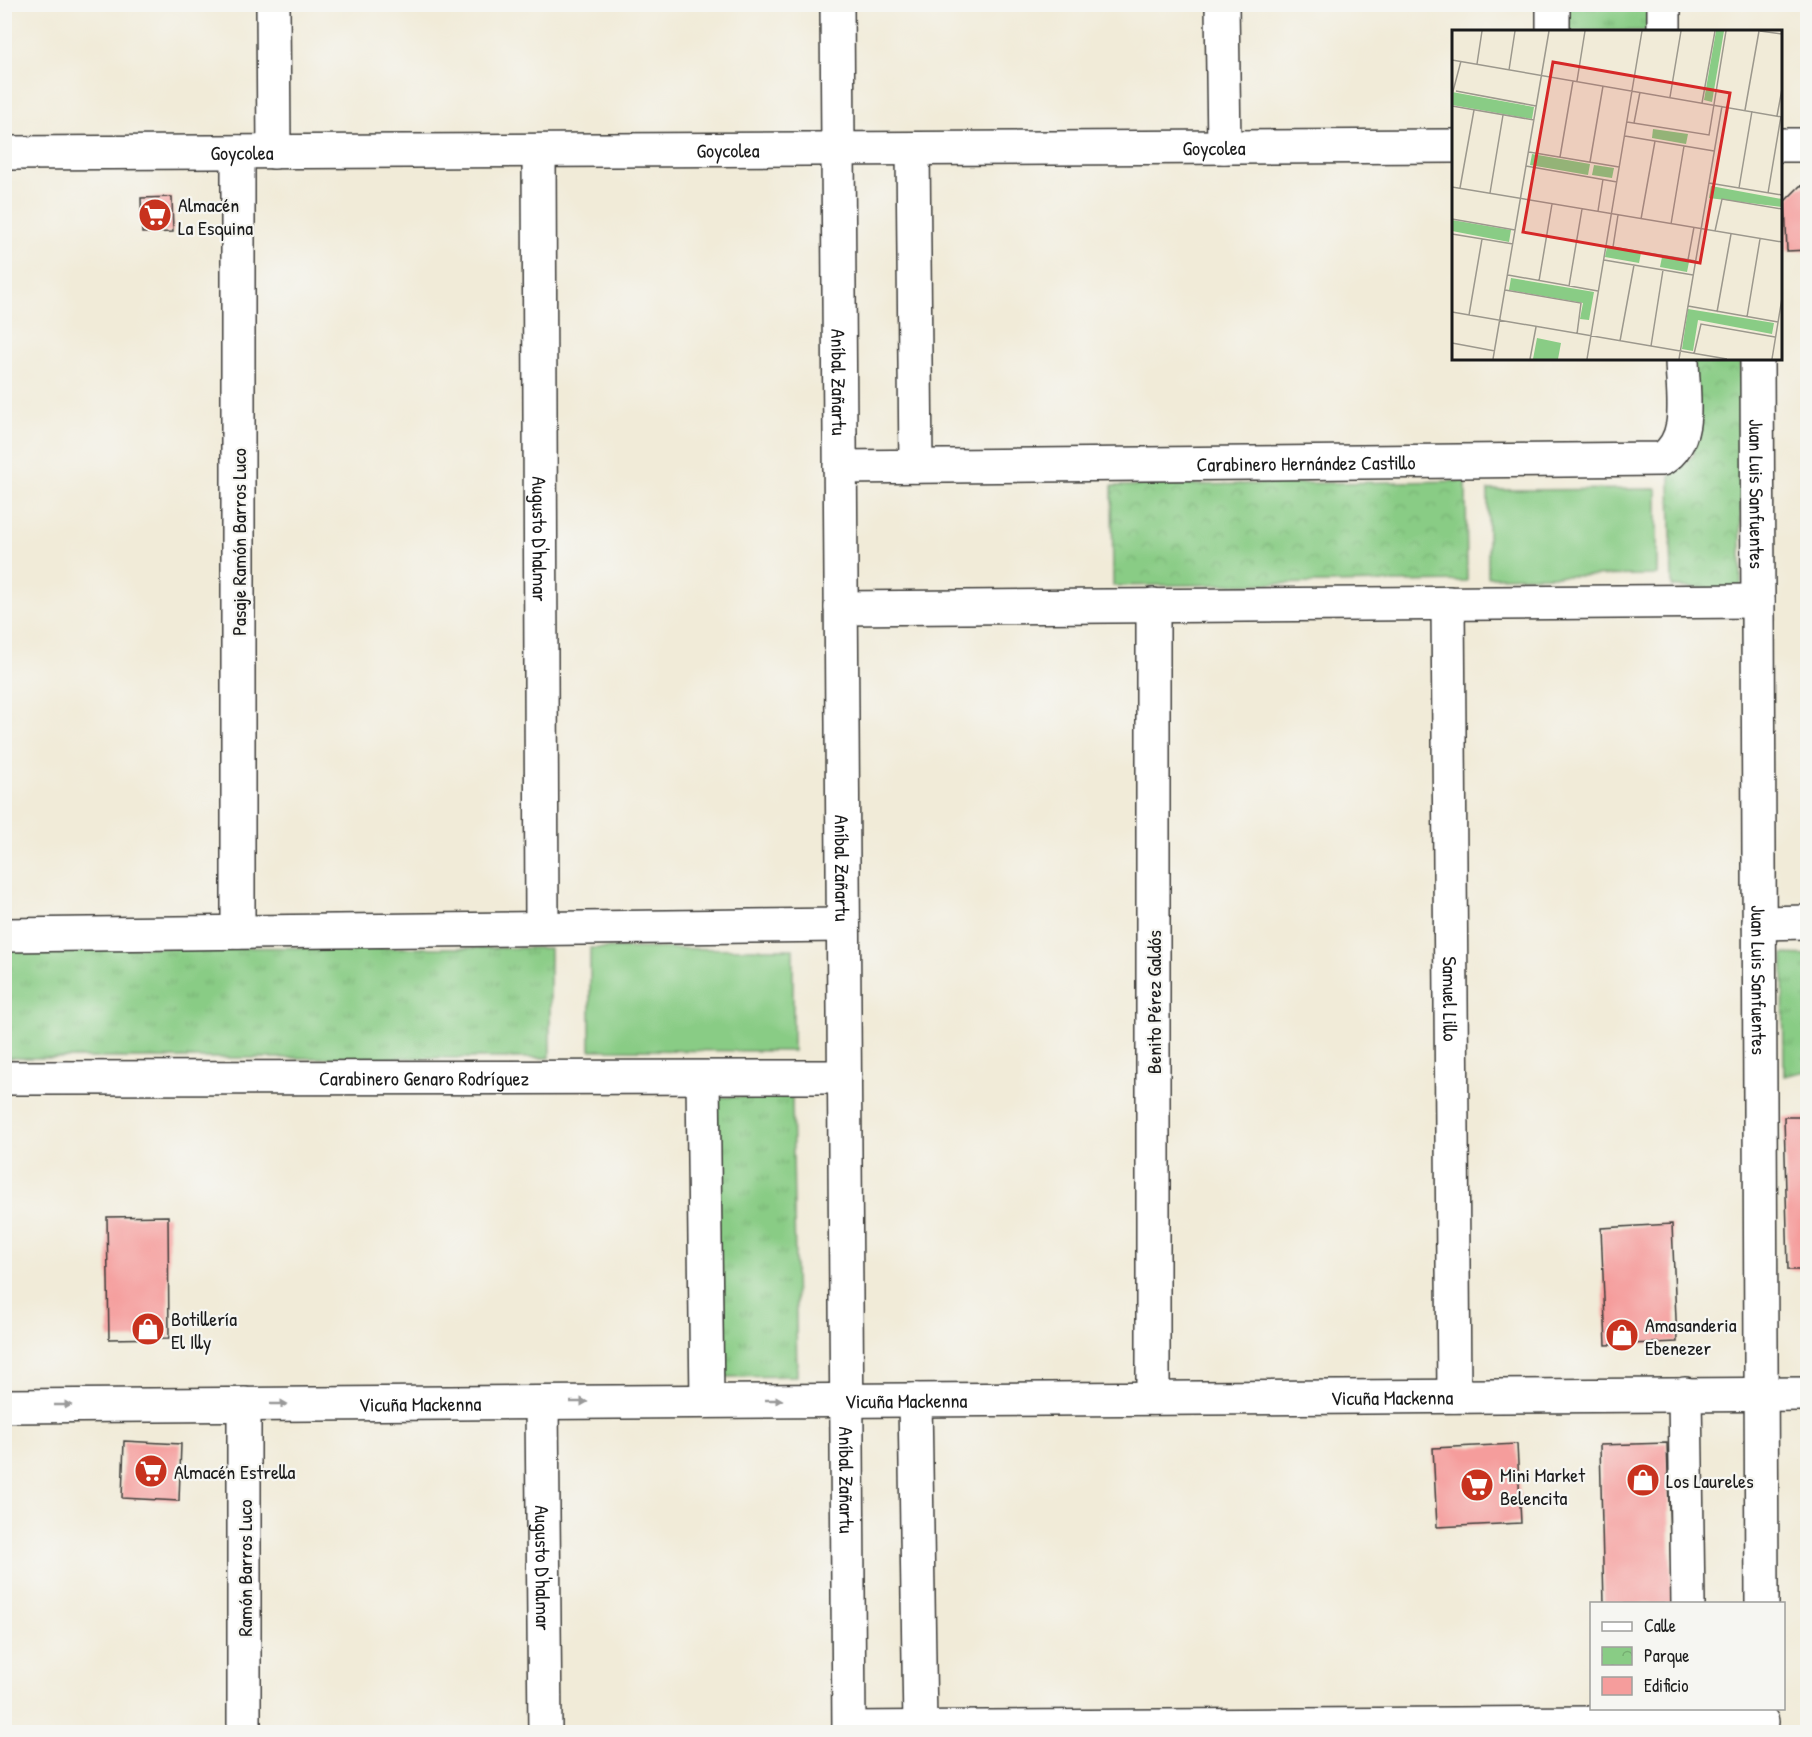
<svg xmlns="http://www.w3.org/2000/svg" width="1812" height="1737" font-family="'Patrick Hand',sans-serif">
	<style>
		.grass { fill: url(#grass-tufts); stroke: #527450; stroke-width: 1.5 }
		.park { fill: url(#park-crowns); stroke: #527450; stroke-width: 1.5 }
		.pitch { fill: #89cc85; stroke: #527450; stroke-width: 1.5 }
		.building { fill: #f59d9c }
		.lines { fill: none; stroke-linecap: round; stroke-linejoin: round }
		.minor-casing { stroke: #3c3b38; stroke-width: 36 }
		.secondary-casing { stroke: #3c3b38; stroke-width: 36 }
		.minor { stroke: #fff; stroke-width: 33 }
		.secondary { stroke: #fff; stroke-width: 33 }
		.oneway { fill: #999 }
		.labels { text-anchor: middle; dominant-baseline: central; stroke-width: 4.5; stroke-linejoin: round; paint-order: stroke }
		.street-label { font-size: 20px; fill: #1c1c1c; stroke: #f6f6f2 }
		.poi-label { font-size: 20px; fill: #1c1c1c; stroke: #f6f6f2; text-anchor: start }
		.inset-road { fill: none; stroke: #9c988d; stroke-width: 1.5 }
		.view { fill: #d62828; fill-opacity: 0.15; stroke: #d62828; stroke-width: 3 }
		.inset-edge { fill: none; stroke: #1c1c1c; stroke-width: 3 }
	</style>
	<defs>
		<pattern id="grass-tufts" width="24" height="20" patternUnits="userSpaceOnUse" patternTransform="scale(1.5)"><rect width="24" height="20" fill="#89cc85"/><path d="M3 7l-1-3M5 7V3M7 7l1-3M15 17l-1-3M17 17v-4M19 17l1-3" fill="none" stroke="#76af72"/></pattern>
		<pattern id="park-crowns" width="20" height="18" patternUnits="userSpaceOnUse" patternTransform="scale(1.5)"><rect width="20" height="18" fill="#89cc85"/><path d="M2 6a3 3 0 1 1 6 0M12 15a3 3 0 1 1 6 0" fill="none" stroke="#76af72"/></pattern>
	</defs>
	<rect width="100%" height="100%" fill="#f6f6f2"/>
	<filter id="ink" filterUnits="userSpaceOnUse"><feTurbulence type="fractalNoise" baseFrequency=".0167" numOctaves="2"/><feDisplacementMap in="SourceGraphic" scale="12" xChannelSelector="R" yChannelSelector="G"/><feConvolveMatrix kernelMatrix="1 2 1 2 8 2 1 2 1" color-interpolation-filters="sRGB"/></filter>
	<filter id="wash" filterUnits="userSpaceOnUse"><feTurbulence type="fractalNoise" baseFrequency=".008" numOctaves="4" result="noise"/><feDisplacementMap in="SourceGraphic" scale="24" xChannelSelector="R" yChannelSelector="G"/><feGaussianBlur stdDeviation="1.35" result="paint"/><feColorMatrix in="noise" values="0 0 0 0 0 0 0 0 0 0 0 0 0 0 0 0 0 1.4 0 .05"/><feComposite in="paint" operator="in"/></filter>
	<g filter="url(#wash)">
		<rect width="100%" height="100%" fill="#f1ebd8"/>
		<!-- grass -->
		<g class="grass">
			<rect x="1568" y="5" width="79" height="26"/>
			<path d="M 5,947 L 550,948 L 550,1058 L 5,1058 Z"/>
			<path d="M 1783,954 L 1808,955 L 1807,1071 L 1784,1076 Z"/>
			<path d="M 792,1096 L 797,1376 L 719,1377 L 714,1097 Z"/>
		</g>
		<!-- park -->
		<g class="park">
			<path d="M 1693,359 L 1741,359 L 1741,590 L 1672,587 L 1670,476 L 1694,455 Z"/>
			<path d="M 1466,481 L 1467,581 L 1113,586 L 1112,486 Z"/>
		</g>
		<!-- pitch -->
		<g class="pitch">
			<path d="M 1657,489 L 1657,575 L 1488,577 L 1488,490 Z"/>
			<path d="M 590,948 L 793,949 L 793,1051 L 590,1050 Z"/>
		</g>
		<g id="blocks">
			<!-- building -->
			<g class="building">
				<path d="M 1808,185 L 1808,250 L 1787,251 L 1785,201 L 1800,186 Z"/>
				<path d="M 172,197 L 173,232 L 142,233 L 141,198 Z"/>
				<path d="M 1784,1117 L 1808,1117 L 1808,1270 L 1788,1270 Z"/>
				<path d="M 168,1216 L 169,1338 L 109,1339 L 107,1217 Z"/>
				<path d="M 1672,1224 L 1677,1342 L 1606,1345 L 1601,1228 Z"/>
				<path d="M 124,1441 L 181,1444 L 179,1501 L 122,1498 Z"/>
				<path d="M 1667,1443 L 1672,1604 L 1604,1604 L 1600,1445 Z"/>
				<path d="M 1517,1444 L 1521,1523 L 1437,1527 L 1433,1448 Z"/>
			</g>
		</g>
	</g>
	<g filter="url(#ink)">
		<use href="#blocks" fill-opacity="0" stroke="#3c3b38" stroke-width="1.5"/>
		<g class="lines">
			<!-- minor casing -->
			<g class="minor-casing">
				<g id="minor">
					<path d="M 273,4 L 274,152"/>
					<path id="s1" d="M 837,4 L 849,1732"/>
					<path d="M 1222,4 L 1224,147"/>
					<path d="M 1553,4 L 1553,32"/>
					<path d="M 1664,4 L 1664,32"/>
					<path d="M 1780,145 L 1808,145"/>
					<path d="M 913,149 L 916,466"/>
					<path id="s2" d="M 539,151 L 542,928"/>
					<path d="M 238,152 L 238,932"/>
					<path id="s3" d="M 4,153 L 1454,146"/>
					<path id="s4" d="M 1757,358 L 1762,1604"/>
					<path id="s5" d="M 840,467 L 1662,459 C 1694,439 1682,392 1682,358"/>
					<path id="s6" d="M 1448,603 L 1454,1396"/>
					<path d="M 1153,605 L 1153,1398"/>
					<path d="M 841,608 L 1758,601"/>
					<path d="M 1759,923 L 1808,922"/>
					<path d="M 4,935 L 843,925"/>
					<path id="s7" d="M 4,1078 L 845,1077"/>
					<path d="M 703,1078 L 707,1401"/>
					<path d="M 1685,1394 L 1688,1604"/>
					<path d="M 915,1400 L 920,1727"/>
					<path id="s8" d="M 542,1403 L 545,1732"/>
					<path d="M 244,1404 L 244,1732"/>
					<path d="M 849,1728 L 1762,1722"/>
				</g>
			</g>
			<!-- secondary casing -->
			<g class="secondary-casing">
				<g id="secondary">
					<path id="s9" d="M 4,1406 L 1808,1394"/>
				</g>
			</g>
			<!-- minor -->
			<use href="#minor" class="minor"/>
			<!-- secondary -->
			<use href="#secondary" class="secondary"/>
		</g>
		<!-- one-way arrows -->
		<defs><path id="oneway-solid" d="M-6-.8H1V-3.2L6.5 0L1 3.2V.8H-6Z" transform="scale(1.5)"/></defs>
		<g class="oneway">
			<use href="#oneway-solid" transform="translate(774 1400)"/>
			<use href="#oneway-solid" transform="translate(579 1402)"/>
			<use href="#oneway-solid" transform="translate(279 1404)"/>
			<use href="#oneway-solid" transform="translate(63 1405)"/>
		</g>
	</g>
	<!-- icons -->
	<defs>
		<g id="supermarket-disc" transform="scale(1.725)"><circle r="9.5" fill="#c8321e" stroke="#f6f6f2"/><path d="M-6-5.5h2.5l.6 2H6L4.5 2H-2.5L-4.4-4H-6ZM-1.5 3.2a1.3 1.3 0 1 0 .1 0ZM3 3.2a1.3 1.3 0 1 0 .1 0Z" fill="#fff"/></g>
		<g id="shop-disc" transform="scale(1.725)"><circle r="9.5" fill="#c8321e" stroke="#f6f6f2"/><path d="M-5-2.5h2.3a2.7 3.5 0 0 1 5.4 0H5L5.5 6h-11ZM-1.5-2.5h3a1.5 2.3 0 0 0-3 0Z" fill="#fff"/></g>
	</defs>
	<g fill-rule="evenodd">
		<use href="#supermarket-disc" x="155" y="215"/>
		<use href="#shop-disc" x="148" y="1329"/>
		<use href="#shop-disc" x="1622" y="1335"/>
		<use href="#supermarket-disc" x="151" y="1471"/>
		<use href="#shop-disc" x="1643" y="1480"/>
		<use href="#supermarket-disc" x="1477" y="1485"/>
	</g>
	<g class="labels">
		<!-- street labels -->
		<g class="street-label">
			<text stroke="none"><textPath href="#s3" startOffset="1210">Goycolea</textPath></text>
			<text stroke="none"><textPath href="#s3" startOffset="724">Goycolea</textPath></text>
			<text stroke="none"><textPath href="#s3" startOffset="238">Goycolea</textPath></text>
			<text stroke="none"><textPath href="#s1" startOffset="378">Aníbal Zañartu</textPath></text>
			<text stroke="none"><textPath href="#s5" startOffset="466">Carabinero Hernández Castillo</textPath></text>
			<text stroke="none"><textPath href="#s4" startOffset="136">Juan Luis Sanfuentes</textPath></text>
			<text stroke="none"><textPath href="#s2" startOffset="388">Augusto D'halmar</textPath></text>
			<text transform="translate(238 542) rotate(-90)">Pasaje Ramón Barros Luco</text>
			<text stroke="none"><textPath href="#s1" startOffset="864">Aníbal Zañartu</textPath></text>
			<text stroke="none"><textPath href="#s4" startOffset="622">Juan Luis Sanfuentes</textPath></text>
			<text stroke="none"><textPath href="#s6" startOffset="396">Samuel Lillo</textPath></text>
			<text transform="translate(1153 1002) rotate(-90)">Benito Pérez Galdós</text>
			<text stroke="none"><textPath href="#s7" startOffset="420">Carabinero Genaro Rodríguez</textPath></text>
			<text stroke="none"><textPath href="#s9" startOffset="1388">Vicuña Mackenna</textPath></text>
			<text stroke="none"><textPath href="#s9" startOffset="902">Vicuña Mackenna</textPath></text>
			<text stroke="none"><textPath href="#s9" startOffset="416">Vicuña Mackenna</textPath></text>
			<text stroke="none"><textPath href="#s1" startOffset="1476">Aníbal Zañartu</textPath></text>
			<text transform="translate(244 1568) rotate(-90)">Ramón Barros Luco</text>
			<text stroke="none"><textPath href="#s8" startOffset="165">Augusto D'halmar</textPath></text>
		</g>
		<!-- poi labels -->
		<g class="poi-label">
			<text x="178" y="204">Almacén<tspan x="178" dy="23">La Esquina</tspan></text>
			<text x="171" y="1318">Botillería<tspan x="171" dy="23">El Illy</tspan></text>
			<text x="1645" y="1324">Amasanderia<tspan x="1645" dy="23">Ebenezer</tspan></text>
			<text x="174" y="1471">Almacén Estrella</text>
			<text x="1500" y="1474">Mini Market<tspan x="1500" dy="23">Belencita</tspan></text>
			<text x="1666" y="1480">Los Laureles</text>
		</g>
	</g>
	<!-- overview -->
	<g transform="translate(1452 30)">
		<rect width="330" height="330" fill="#f1ebd8"/>
		<path d="M 264,1 L 272,1 L 260,72 L 252,70 ZM 80,124 L 138,134 L 136,145 L 78,135 ZM 259,156 L 330,169 L 330,177 L 257,168 ZM 155,217 L 189,223 L 187,233 L 153,227 ZM 85,308 L 109,313 L 106,329 L 81,329 Z" fill="#89cc85"/>
		<path d="M 0,62 L 82,77 L 80,89 L 0,75 ZM 201,99 L 236,104 L 234,114 L 200,108 ZM 0,190 L 59,200 L 57,212 L 0,201 ZM 210,227 L 237,232 L 235,242 L 208,237 ZM 59,248 L 142,262 L 137,290 L 128,289 L 131,273 L 57,260 ZM 236,279 L 322,293 L 320,304 L 246,290 L 241,321 L 230,319 Z" fill="#89cc85"/>
		<path d="M 142,135 L 162,138 L 160,148 L 140,145 Z" fill="#89cc85"/>
		<path class="inset-road" d="M 308,1 L 330,4M 0,30 L 330,87M 25,34 L 30,1M 57,40 L 63,1M 125,51 L 133,1M 4,61 L 84,76M 0,65 L 9,31M 218,67 L 229,1M 250,73 L 263,1M 0,76 L 82,90M 293,80 L 307,1M 325,86 L 330,59M 175,92 L 257,105 L 274,1M 182,93 L 188,62M 173,106 L 262,121M 77,122 L 167,137M 108,127 L 121,51M 138,132 L 151,56M 74,136 L 165,152M 257,153 L 330,165M 0,157 L 330,212M 8,158 L 22,80M 287,158 L 300,81M 38,163 L 51,85M 316,163 L 329,86M 146,181 L 151,149M 0,189 L 63,200M 189,189 L 203,111M 219,194 L 232,116M 263,201 L 270,169 L 330,179M 0,204 L 61,214M 154,216 L 244,231M 161,217 L 166,185M 152,230 L 241,245M 236,230 L 242,197M 56,245 L 146,261M 87,251 L 100,174M 117,256 L 130,179M 53,260 L 129,273 L 125,304M 236,276 L 326,292M 0,282 L 275,329M 265,282 L 279,204M 17,285 L 30,209M 295,287 L 308,209M 168,311 L 182,235M 0,313 L 43,321M 199,316 L 211,240M 242,324 L 249,294 L 323,307M 41,329 L 97,1M 78,329 L 84,297M 135,329 L 190,1M 227,329 L 270,76M 320,329 L 330,268"/>
		<path class="view" d="M 101,32 L 278,63 L 248,233 L 71,202 Z"/>
		<rect width="330" height="330" class="inset-edge"/>
	</g>
	<!-- margin -->
	<rect width="1812" height="1737" fill="none" stroke="#f6f6f2" stroke-width="24"/>
	<!-- legend -->
	<rect x="1590" y="1602" width="195" height="108" fill="#f6f6f2" stroke="#9f9f9c" stroke-width="1.5"/>
	<rect x="1602" y="1622" width="30" height="9" fill="#ffffff" stroke="#9f9f9c" stroke-width="1.5"/>
	<text x="1644" y="1632" font-size="18" fill="#1c1c1c">Calle</text>
	<rect x="1602" y="1647" width="30" height="18" fill="url(#park-crowns)" stroke="#9f9f9c" stroke-width="1.5"/>
	<text x="1644" y="1662" font-size="18" fill="#1c1c1c">Parque</text>
	<rect x="1602" y="1677" width="30" height="18" fill="#f59d9c" stroke="#9f9f9c" stroke-width="1.5"/>
	<text x="1644" y="1692" font-size="18" fill="#1c1c1c">Edificio</text>
</svg>
